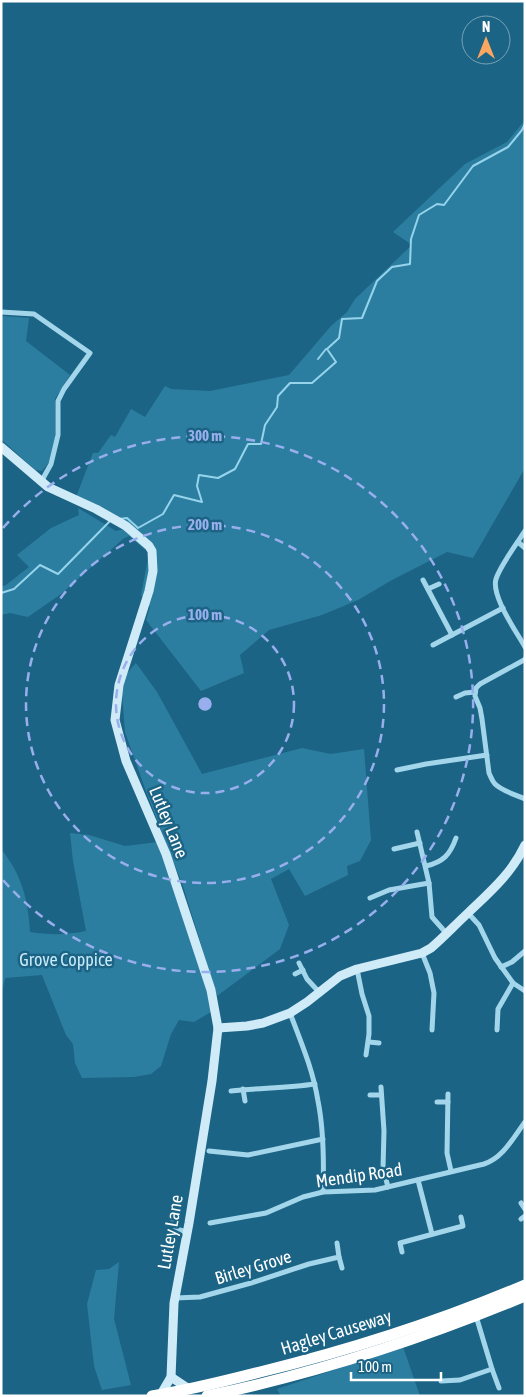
<svg xmlns="http://www.w3.org/2000/svg" width="526" height="1397" font-family="'Asap Condensed',sans-serif">
	<style>
		.green { fill: #2c7ea1 }
		.lines { fill: none; stroke-linecap: round; stroke-linejoin: round }
		.stream { stroke: #96d4ec; stroke-width: 2 }
		.street { stroke: #a3d6eb; stroke-width: 5 }
		.secondary { stroke: #cfebf8; stroke-width: 9 }
		.highway { stroke: #fff; stroke-width: 11 }
		.ring { fill: none; stroke: #99afed; stroke-width: 2.5; stroke-dasharray: 9 6 }
		.labels { text-anchor: middle; dominant-baseline: central; stroke-width: 5; stroke-linejoin: round; paint-order: stroke }
		.street-label { font-size: 18px; fill: #fff; stroke: #1c6485 }
		.park-label { font-size: 18px; fill: #c8eaf8; stroke: #1c6485 }
		.centre { fill: #99afed; stroke: #1c6485; stroke-width: 2.5 }
		.ring-label { font-size: 15px; text-anchor: middle; font-weight: bold; fill: #99afed; stroke: #1c6485; stroke-width: 5; stroke-linejoin: round; paint-order: stroke }
	</style>
	<rect width="100%" height="100%" fill="#1c6485"/>
	<!-- green -->
	<g class="green">
		<path d="M 525,120 L 525,468 L 473,558 L 447,552 L 392,580 L 358,600 L 322,615 L 269,630 L 240,655 L 244,673 L 201,691 L 146,620 L 150,607 L 141,595 L 149,553 L 129,536 L 123,539 L 61,594 L 28,617 L 10,613 L 1,615 L 1,587 L 6,585 L 29,567 L 17,555 L 51,528 L 79,515 L 78,508 L 116,531 L 132,527 L 76,497 L 93,453 L 98,453 L 111,435 L 115,437 L 131,409 L 145,417 L 165,386 L 171,389 L 210,391 L 289,375 L 331,326 L 347,312 L 355,299 L 412,245 L 393,232 L 465,164 L 507,142 Z"/>
		<path d="M 1,316 L 29,318 L 26,341 L 70,375 L 55,399 L 55,438 L 49,462 L 42,471 L 35,470 L 1,439 Z"/>
		<path d="M 136,663 L 157,692 L 202,774 L 302,748 L 331,754 L 364,749 L 371,840 L 360,861 L 347,866 L 348,875 L 305,896 L 289,869 L 271,879 L 289,925 L 280,949 L 217,996 L 183,886 L 147,794 L 125,732 L 121,680 Z"/>
		<path d="M 70,833 L 89,835 L 125,846 L 158,842 L 209,989 L 211,1012 L 194,1022 L 179,1020 L 171,1034 L 161,1066 L 151,1074 L 134,1077 L 82,1078 L 75,1063 L 73,1044 L 66,1035 L 42,975 L 5,978 L 1,996 L 1,849 C 22,875 28,899 30,932 C 48,935 68,935 86,931 L 73,861 Z"/>
		<path d="M 119,1262 L 114,1319 L 131,1385 L 102,1390 L 94,1366 L 87,1304 L 96,1270 L 109,1269 Z"/>
		<path d="M 403,1347 L 420,1396 L 281,1396 L 277,1389 Z"/>
	</g>
	<g class="lines">
		<!-- stream -->
		<g class="stream">
			<path d="M 318,359 L 326,349"/>
			<path d="M 119,519 L 127,518 L 138,528 L 163,514 L 174,495 L 202,502 L 197,486 L 199,475 L 218,478 L 235,469 L 248,444 L 261,444 L 265,425 L 277,407 L 278,396 L 290,383 L 312,383 L 336,362 L 327,349 L 339,338 L 342,319 L 362,318 L 377,281 L 392,267 L 410,264 L 411,239 L 419,215 L 437,204 L 444,205 L 473,166 L 508,147 L 522,130 L 525,124"/>
			<path d="M 1,593 L 14,589 L 40,565 L 58,574 L 110,521"/>
		</g>
		<!-- street -->
		<g class="street">
			<path d="M 1,312 L 34,314 L 90,353 L 64,389 L 58,401 L 58,435 L 51,464 L 41,482"/>
			<path d="M 525,531 C 517,543 500,566 496,579 C 491,596 516,631 525,647"/>
			<path d="M 518,542 L 525,548"/>
			<path d="M 423,580 L 452,635"/>
			<path d="M 428,589 L 439,584"/>
			<path d="M 433,645 L 503,608"/>
			<path d="M 525,659 L 524,660 L 480,684 L 476,688 L 475,696 L 480,708 L 482,719 L 489,773 C 491,777 492,781 495,784 C 502,791 516,795 525,799"/>
			<path d="M 456,697 L 465,693 L 475,692"/>
			<path d="M 397,770 L 426,764 L 487,755"/>
			<path d="M 417,832 L 429,883 L 432,917 L 447,934"/>
			<path d="M 394,849 L 420,843"/>
			<path d="M 426,866 C 443,862 450,855 456,838"/>
			<path d="M 370,898 L 389,890 L 429,883"/>
			<path d="M 468,913 L 479,925 L 495,958 L 513,983 L 525,991"/>
			<path d="M 422,953 L 430,973 L 434,993 L 432,1030"/>
			<path d="M 299,963 L 307,979 L 319,992"/>
			<path d="M 501,967 L 512,962 L 525,951"/>
			<path d="M 357,969 L 362,994 L 369,1016 L 369,1034 L 366,1055"/>
			<path d="M 295,974 L 303,970"/>
			<path d="M 290,1013 C 301,1042 313,1070 318,1101 C 324,1131 324,1162 323,1192"/>
			<path d="M 497,1030 L 498,1009 L 513,983"/>
			<path d="M 369,1042 L 379,1043"/>
			<path d="M 381,1087 L 384,1131 L 383,1168 L 388,1187"/>
			<path d="M 243,1089 L 245,1101"/>
			<path d="M 231,1091 C 259,1088 287,1088 315,1084"/>
			<path d="M 448,1094 L 447,1153 L 451,1171"/>
			<path d="M 370,1095 L 381,1095"/>
			<path d="M 437,1102 L 448,1102"/>
			<path d="M 209,1151 L 248,1155 L 323,1139"/>
			<path d="M 418,1180 L 432,1234"/>
			<path d="M 521,1203 L 525,1209"/>
			<path d="M 172,1217 L 173,1223 L 176,1229 L 187,1232"/>
			<path d="M 521,1219 L 525,1216"/>
			<path d="M 210,1223 L 266,1213 L 303,1197 L 323,1192 L 375,1190 L 484,1164 C 503,1158 513,1138 525,1122"/>
			<path d="M 402,1252 L 400,1243 L 463,1226 L 461,1217"/>
			<path d="M 339,1257 L 342,1268"/>
			<path d="M 175,1298 L 200,1297 L 251,1283 L 309,1264 L 339,1257 L 337,1243"/>
			<path d="M 476,1316 L 492,1369 L 499,1388"/>
			<path d="M 441,1381 L 460,1380 L 492,1369"/>
		</g>
		<!-- secondary -->
		<g class="secondary">
			<path d="M 1,447 L 48,487 L 96,509 L 126,526 L 149,546 L 152,551 L 153,571 L 149,591 L 119,685 L 115,720 L 126,761 L 166,854 L 211,990 L 218,1028 L 212,1081 L 189,1223 L 174,1303 L 171,1377 L 161,1394"/>
			<path d="M 218,1028 L 247,1026 L 263,1023 L 290,1013 L 307,1002 L 340,976 L 357,969 L 422,953 L 431,948 C 444,937 455,925 468,913 C 490,892 512,873 525,845"/>
			<path d="M 171,1377 L 189,1389"/>
		</g>
		<!-- highway -->
		<g class="highway">
			<path d="M 152,1396 C 189,1390 225,1381 260,1372 C 350,1350 440,1321 525,1285"/>
			<path d="M 207,1396 C 314,1374 424,1338 525,1296"/>
		</g>
	</g>
	<!-- distance rings -->
	<g class="ring">
		<circle cx="205" cy="704" r="89"/>
		<circle cx="205" cy="704" r="179"/>
		<path d="M3 528A268 268 0 1 1 3 880"/>
	</g>
	<g class="labels">
		<!-- street labels -->
		<g class="street-label">
			<text transform="translate(169 822) rotate(68)">Lutley Lane</text>
			<text transform="translate(359 1175) rotate(-8)">Mendip Road</text>
			<text transform="translate(170 1232) rotate(-80)">Lutley Lane</text>
			<text transform="translate(253 1267) rotate(-17)">Birley Grove</text>
			<text transform="translate(336 1332) rotate(-17)">Hagley Causeway</text>
		</g>
		<!-- park labels -->
		<g class="park-label">
			<text x="66" y="959">Grove Coppice</text>
		</g>
	</g>
	<circle cx="205" cy="704" r="8" class="centre"/>
	<g class="ring-label">
		<text x="205" y="441">300 m</text>
		<text x="205" y="530">200 m</text>
		<text x="205" y="620">100 m</text>
	</g>
	<!-- border -->
	<rect width="526" height="1397" fill="none" stroke="#ffffff" stroke-width="5"/>
	<!-- north arrow -->
	<g transform="translate(486 40)"><circle r="24" fill="#1c6485" stroke="#77a2b6"/>
	<path d="M0-4L9 19L0 12L-9 19Z" fill="#fba761"/>
	<text y="-8" font-size="14" font-weight="bold" text-anchor="middle" fill="#ffffff">N</text>
	</g>
	<!-- scale -->
	<path d="M351 1372v8h90v-8" fill="none" stroke="#ffffff" stroke-width="2.5"/>
	<text x="358" y="1372" font-size="15" fill="#ffffff" stroke="#1c6485" stroke-width="4" paint-order="stroke">100 m</text>
</svg>
